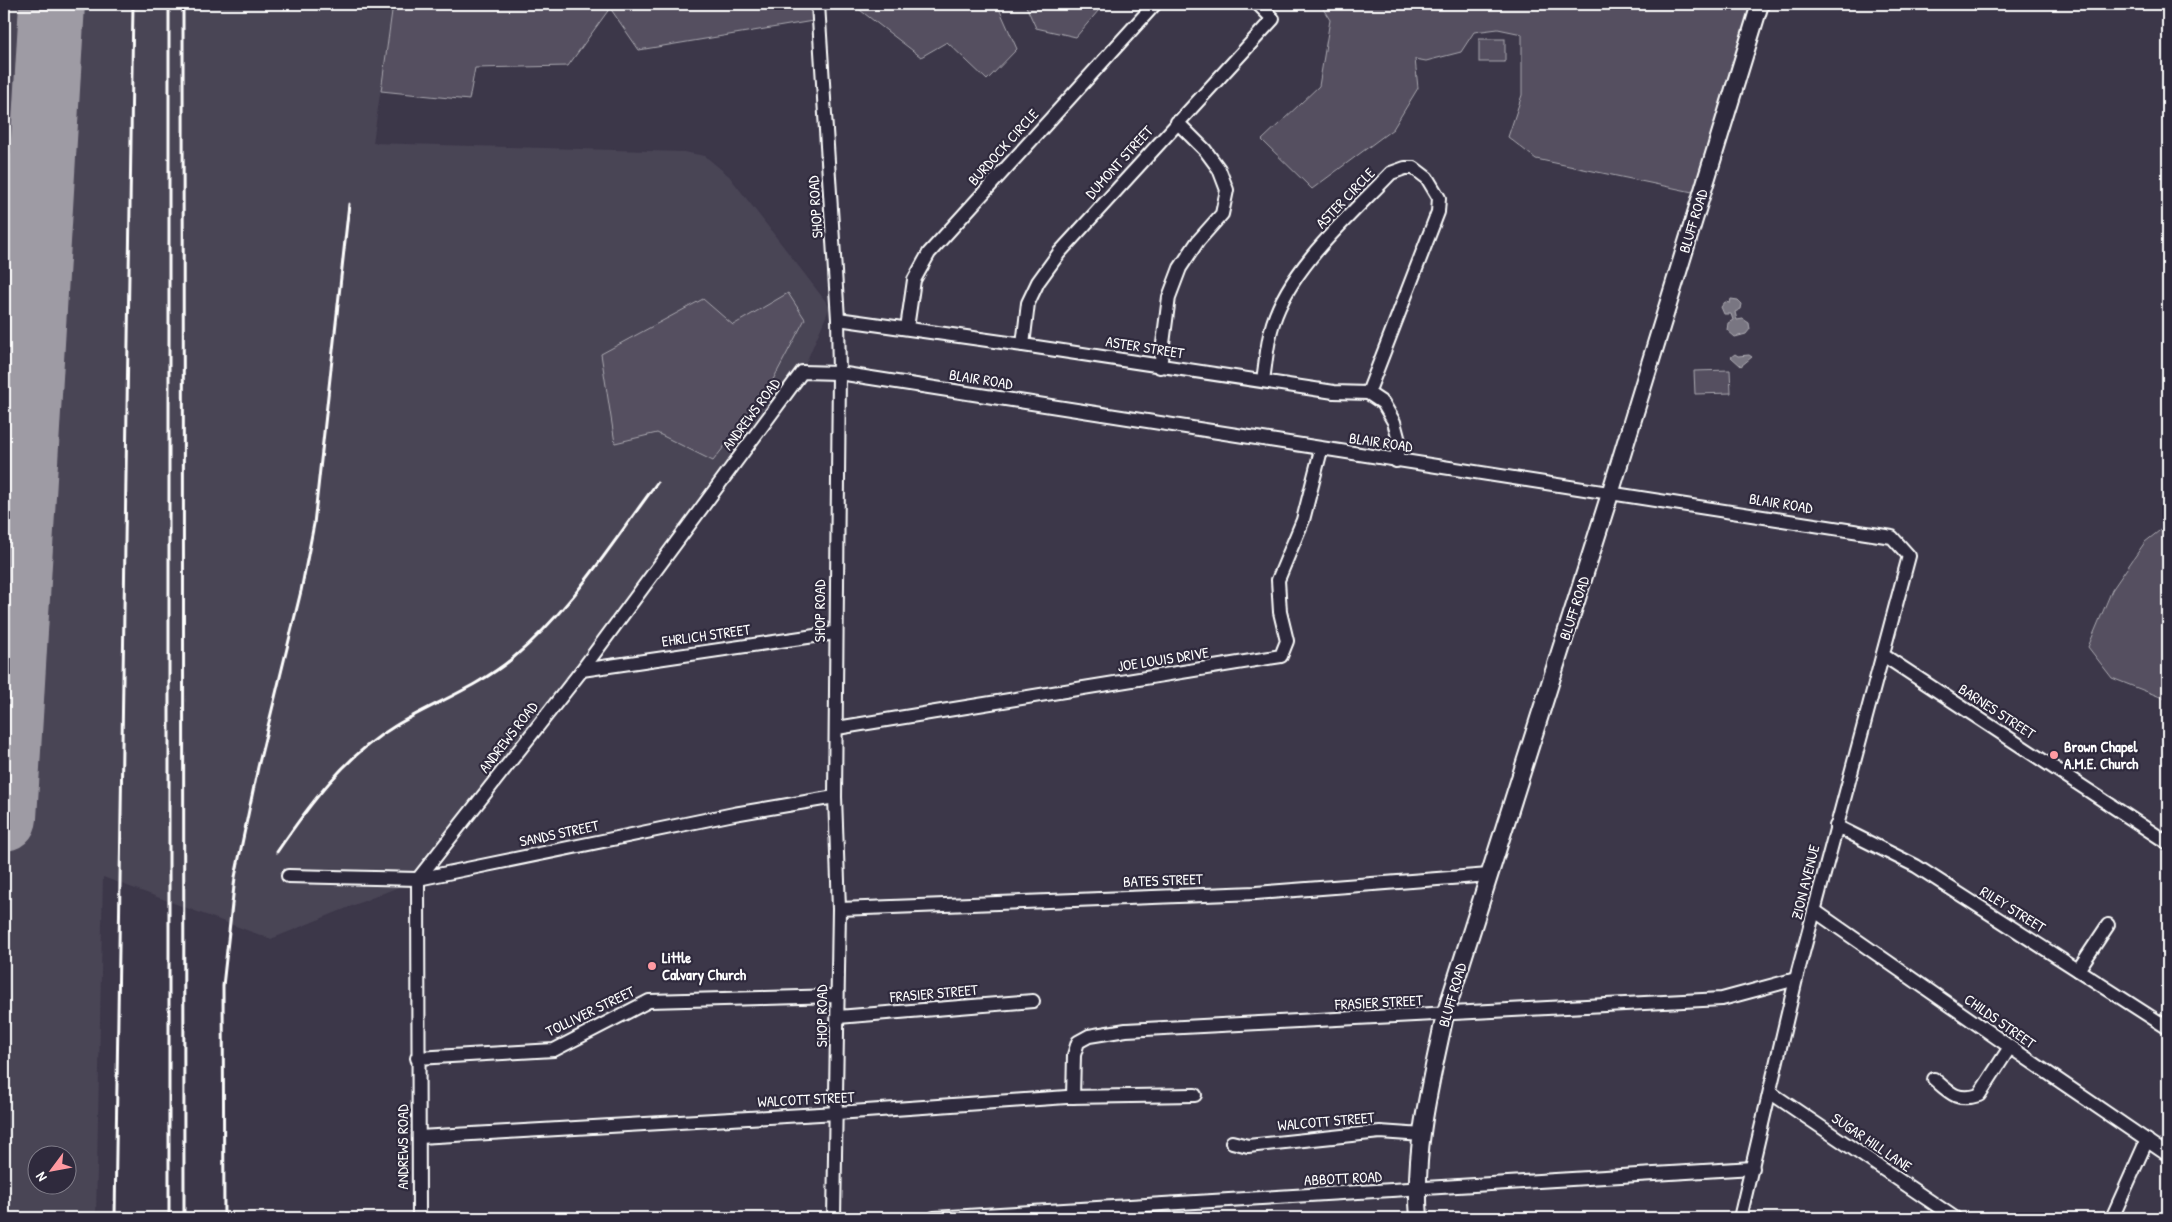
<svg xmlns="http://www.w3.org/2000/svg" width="2172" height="1222" font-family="'Patrick Hand',sans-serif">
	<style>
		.built { fill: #494455; fill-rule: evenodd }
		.green { fill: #555060; stroke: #aaa8b0 }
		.water { fill: #797682; stroke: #afadb4 }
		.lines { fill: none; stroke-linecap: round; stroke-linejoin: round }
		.taxiway { stroke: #9e9ba4; stroke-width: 26 }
		.runway { stroke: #9e9ba4; stroke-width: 66 }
		.minor-casing { stroke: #fff; stroke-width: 16 }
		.major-casing { stroke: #fff; stroke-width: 20 }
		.minor { stroke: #2f2a3d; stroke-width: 12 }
		.major { stroke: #2f2a3d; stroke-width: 16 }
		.rail { stroke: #fff; stroke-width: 3 }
		.poi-dot { fill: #ff9aa2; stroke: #2f2a3d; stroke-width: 2 }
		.labels { text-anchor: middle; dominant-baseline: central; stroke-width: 4.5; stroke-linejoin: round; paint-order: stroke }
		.street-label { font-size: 15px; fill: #fff; stroke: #2f2a3d }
		.poi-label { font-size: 15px; font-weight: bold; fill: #fff; stroke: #2f2a3d; text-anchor: start }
	</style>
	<rect width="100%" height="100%" fill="#3c3749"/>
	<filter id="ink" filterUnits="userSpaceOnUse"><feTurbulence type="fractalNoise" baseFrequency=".02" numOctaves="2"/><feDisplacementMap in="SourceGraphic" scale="10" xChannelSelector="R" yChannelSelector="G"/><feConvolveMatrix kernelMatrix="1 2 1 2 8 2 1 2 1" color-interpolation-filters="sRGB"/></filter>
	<g filter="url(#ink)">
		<!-- built -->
		<path class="built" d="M 4,4 L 393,4 L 373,143 L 684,152 L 705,156 L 729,176 L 830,307 L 802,372 L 418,879 L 271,939 L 103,877 L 96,1218 L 4,1218 ZM 38,1154 L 68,1154 L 68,1184 L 38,1184 Z"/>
		<!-- green -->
		<g class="green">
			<path d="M 393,4 L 818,4 L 819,20 L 639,50 L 610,8 L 568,66 L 475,68 L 469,100 L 381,91 Z"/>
			<path d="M 852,4 L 997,4 L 1017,49 L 987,80 L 947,42 L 921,57 Z"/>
			<path d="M 1025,4 L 1104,4 L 1076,37 L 1036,28 Z"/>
			<path d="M 1320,4 L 1760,4 L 1702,194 L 1536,159 L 1508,137 L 1522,95 L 1522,34 L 1498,29 L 1474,32 L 1461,52 L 1426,61 L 1415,59 L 1418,88 L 1393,129 L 1312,189 L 1262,140 L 1319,86 L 1330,20 Z"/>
			<rect x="1479" y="39" width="26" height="23"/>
			<path d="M 788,293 L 805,319 L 766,393 L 713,461 L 657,433 L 615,443 L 601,354 L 703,299 L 733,325 Z"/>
			<path d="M 1730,370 L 1731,393 L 1695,394 L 1694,371 Z"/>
			<path d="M 2168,524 L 2168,700 L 2112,678 L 2088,647 L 2112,590 L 2145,542 Z"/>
		</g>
		<!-- water -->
		<g class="water">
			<path d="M 1731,299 L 1738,300 L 1742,304 L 1741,309 L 1735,312 L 1737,320 L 1743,319 L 1749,323 L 1750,329 L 1746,334 L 1735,337 L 1727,330 L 1728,323 L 1733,320 L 1731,314 L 1724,314 L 1721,307 L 1725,302 L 1730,303 Z"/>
			<path d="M 1735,354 L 1738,356 L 1749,355 L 1752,357 L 1741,366 L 1731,357 Z"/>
		</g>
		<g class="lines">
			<!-- taxiway -->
			<g class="taxiway">
				<path d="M 4,221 L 39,223"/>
				<path d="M 4,766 L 7,766"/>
			</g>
			<!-- runway -->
			<path class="runway" d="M 4,818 L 52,4"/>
			<!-- minor casing -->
			<g class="minor-casing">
				<g id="minor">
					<path d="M 818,4 L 838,319 L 839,373 L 835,797 L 839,909 L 834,1218"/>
					<path d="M 838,319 L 1023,345 L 1334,392 L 1368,393 L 1383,403 L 1394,422 L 1399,441 L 1396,461"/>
					<path d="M 907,328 L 914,280 L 929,253 L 1155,4"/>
					<path d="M 1023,345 L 1028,303 L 1038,282 L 1059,253 L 1273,19 L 1258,4"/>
					<path d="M 1160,367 L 1169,297 L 1180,268 L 1198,241 L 1222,214 L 1227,190 L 1219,169 L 1205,150 L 1177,122"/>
					<path d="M 1263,380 C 1266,362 1267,341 1273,323 C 1291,266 1350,216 1391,173 L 1405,168 L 1414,168 L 1427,178 L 1439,198 L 1438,212 L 1368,393"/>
					<path d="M 1883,655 L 2168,843"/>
					<path d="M 582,670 L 835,633"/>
					<path d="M 837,728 L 1281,656 L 1287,641 L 1280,612 L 1278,580 L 1303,520 L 1321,450"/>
					<path d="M 1836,826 L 1916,866 L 2168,1028"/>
					<path d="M 288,876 L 418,879 L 734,814 L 835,797"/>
					<path d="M 839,909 L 1256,893 L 1489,875"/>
					<path d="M 1815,911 L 2010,1047 L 2168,1155"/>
					<path d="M 2078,970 L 2108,925"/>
					<path d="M 838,1017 L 1033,1001"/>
					<path d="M 417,1058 L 554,1050 L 649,1001 L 837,996"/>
					<path d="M 1934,1079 C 1950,1093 1957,1102 1979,1095 L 2010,1047"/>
					<path d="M 1771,1093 L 1955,1218"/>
					<path d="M 1073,1097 L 1074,1055 L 1078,1042 L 1089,1036 L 1126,1030 L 1722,999 L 1796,979"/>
					<path d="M 419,1137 L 837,1113 L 1067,1097 L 1195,1095"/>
					<path d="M 1232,1142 L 1248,1146 L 1380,1132 L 1423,1135"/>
					<path d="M 419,1218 L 418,879 L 582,670 L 802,372 L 839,373 C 1190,429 1541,483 1892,537 L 1909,556 L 1796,979 L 1740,1218"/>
					<path d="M 934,1218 L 1753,1168"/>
					<path d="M 2112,1218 L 2147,1140"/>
				</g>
			</g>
			<!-- major casing -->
			<g class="major-casing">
				<path id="major" d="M 1419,1218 C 1413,1150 1431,1081 1445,1015 L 1610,494 L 1760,4"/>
			</g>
			<!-- minor -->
			<use href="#minor" class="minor"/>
			<!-- major -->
			<use href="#major" class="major"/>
			<!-- rail -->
			<g class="rail">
				<path d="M 169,4 L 169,1218"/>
				<path d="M 183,4 L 184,1218"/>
				<path d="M 277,852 C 309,805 345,756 395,726 C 434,703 478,687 513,658 C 571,610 612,543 657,483"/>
				<path d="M 115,1218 L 133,4"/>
				<path d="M 224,1218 L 223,986 L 235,877 L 258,767 L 301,591 L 314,524 L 349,204"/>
			</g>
		</g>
	</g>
	<!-- markers -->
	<g class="poi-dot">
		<circle cx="2054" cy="755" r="5"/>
		<circle cx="652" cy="966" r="5"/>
	</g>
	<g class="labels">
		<!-- street labels -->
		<g class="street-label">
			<text transform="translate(1003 147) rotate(-48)">BURDOCK CIRCLE</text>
			<text transform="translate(1119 162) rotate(-48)">DUMONT STREET</text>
			<text transform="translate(1345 198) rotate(-46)">ASTER CIRCLE</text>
			<text transform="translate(815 207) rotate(-94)">SHOP ROAD</text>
			<text transform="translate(1693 221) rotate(-73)">BLUFF ROAD</text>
			<text transform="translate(1145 347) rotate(9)">ASTER STREET</text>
			<text transform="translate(981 379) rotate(9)">BLAIR ROAD</text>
			<text transform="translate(751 414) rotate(-53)">ANDREWS ROAD</text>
			<text transform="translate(1381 442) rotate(8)">BLAIR ROAD</text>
			<text transform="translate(1781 503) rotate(9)">BLAIR ROAD</text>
			<text transform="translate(1574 608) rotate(-72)">BLUFF ROAD</text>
			<text transform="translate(819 611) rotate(-90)">SHOP ROAD</text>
			<text transform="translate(706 635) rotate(-8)">EHRLICH STREET</text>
			<text transform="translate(1163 659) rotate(-9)">JOE LOUIS DRIVE</text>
			<text transform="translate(1997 711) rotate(33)">BARNES STREET</text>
			<text transform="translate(508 737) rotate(-52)">ANDREWS ROAD</text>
			<text transform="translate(559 833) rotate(-12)">SANDS STREET</text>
			<text transform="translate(1163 880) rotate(-2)">BATES STREET</text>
			<text transform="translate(1805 882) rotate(-76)">ZION AVENUE</text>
			<text transform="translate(2013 909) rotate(32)">RILEY STREET</text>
			<text transform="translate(934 993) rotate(-5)">FRASIER STREET</text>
			<text transform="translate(1452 995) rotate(-74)">BLUFF ROAD</text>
			<text transform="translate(1379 1002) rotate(-3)">FRASIER STREET</text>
			<text transform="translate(590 1011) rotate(-26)">TOLLIVER STREET</text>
			<text transform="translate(821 1016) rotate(-90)">SHOP ROAD</text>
			<text transform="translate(2000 1021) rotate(35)">CHILDS STREET</text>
			<text transform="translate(806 1099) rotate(-3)">WALCOTT STREET</text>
			<text transform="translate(1326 1121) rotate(-5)">WALCOTT STREET</text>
			<text transform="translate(1872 1142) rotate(34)">SUGAR HILL LANE</text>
			<text transform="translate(402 1147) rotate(-90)">ANDREWS ROAD</text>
			<text transform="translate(1343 1178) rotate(-3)">ABBOTT ROAD</text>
		</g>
		<!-- poi labels -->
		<g class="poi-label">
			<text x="2064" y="746">Brown Chapel<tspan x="2064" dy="17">A.M.E. Church</tspan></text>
			<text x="662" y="957">Little<tspan x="662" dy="17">Calvary Church</tspan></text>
		</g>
	</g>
	<!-- margin -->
	<rect width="2172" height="1222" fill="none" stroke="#2f2a3d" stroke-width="20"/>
	<rect x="10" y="10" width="2152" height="1202" fill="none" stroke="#fff" stroke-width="2" filter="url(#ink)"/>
	<!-- north arrow -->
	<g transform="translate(52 1170) rotate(238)"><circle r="24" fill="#2f2a3d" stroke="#827f8b"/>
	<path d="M0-4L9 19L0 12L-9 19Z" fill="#ff9aa2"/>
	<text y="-8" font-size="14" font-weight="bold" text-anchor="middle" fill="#ffffff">N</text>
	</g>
</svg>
